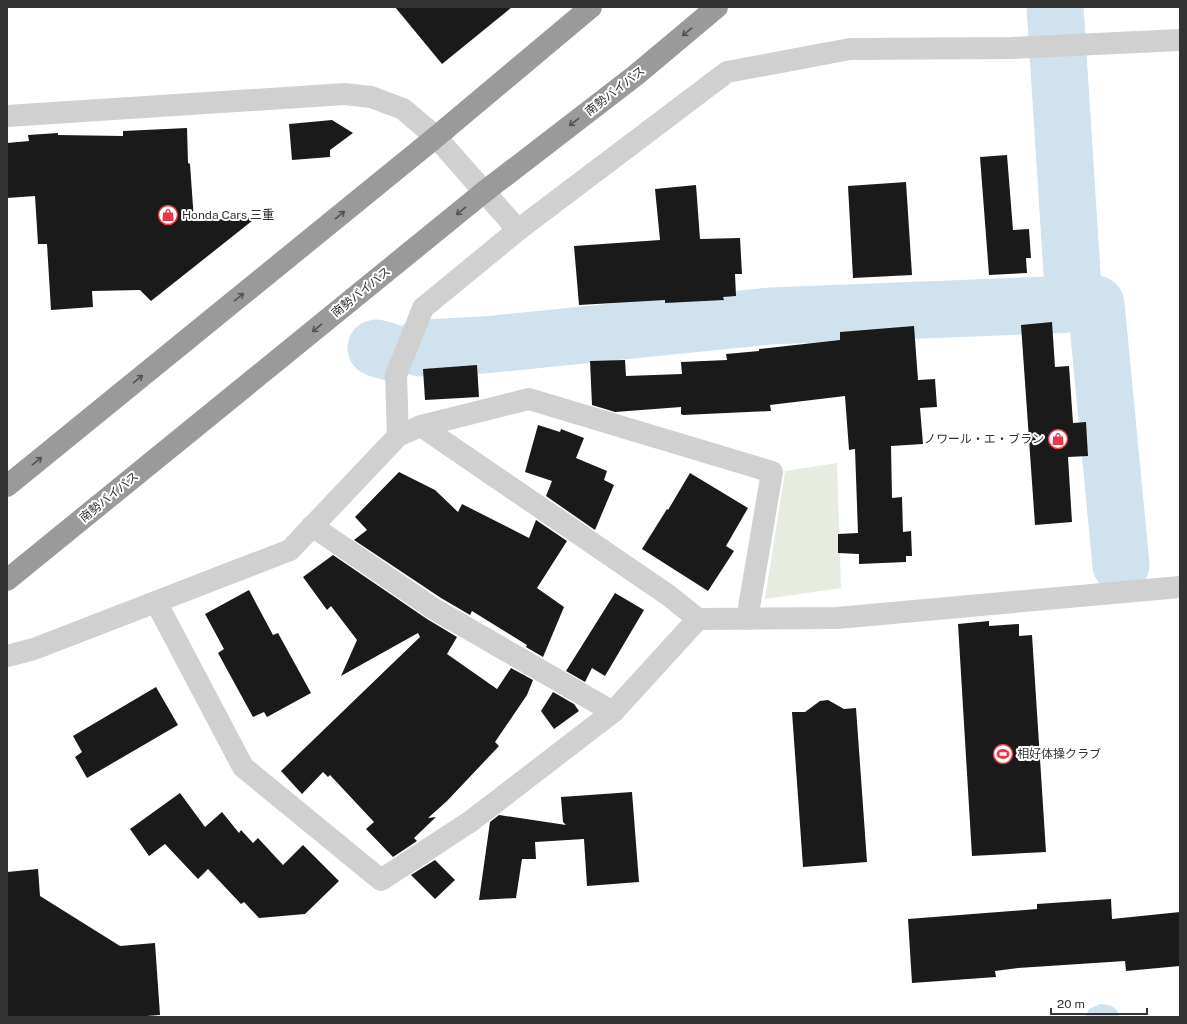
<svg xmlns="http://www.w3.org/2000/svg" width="1187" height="1024" font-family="'Public Sans','Noto Sans JP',sans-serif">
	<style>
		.green { fill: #e6ecdf }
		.water { fill: #cfe2ee }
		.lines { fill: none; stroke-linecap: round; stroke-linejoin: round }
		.river { stroke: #cfe2ee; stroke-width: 57 }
		.building { fill: #1a1a1a }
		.minor { stroke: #d0d0d0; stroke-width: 22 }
		.highway { stroke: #9a9a9a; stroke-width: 22 }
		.oneway { stroke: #525252 }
		.labels { text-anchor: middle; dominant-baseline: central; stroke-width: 4; stroke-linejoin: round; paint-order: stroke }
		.street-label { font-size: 12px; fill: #333; stroke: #fff }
		.poi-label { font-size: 12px; fill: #333; stroke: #fff; text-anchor: start }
	</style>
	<rect width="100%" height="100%" fill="#fff"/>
	<!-- green -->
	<path class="green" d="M 837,463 L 841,588 L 765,599 L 785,471 Z"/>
	<!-- water -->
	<path class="water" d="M 1100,1004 C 1110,1004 1117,1007 1120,1017 L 1085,1017 L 1089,1009 Z"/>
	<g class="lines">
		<!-- river -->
		<g class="river">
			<path d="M 1055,7 L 1074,304 L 1096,304 L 1121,565"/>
			<path d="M 376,348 L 390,352"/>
			<path d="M 420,348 L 484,345 L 770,316 L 1074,304"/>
		</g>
	</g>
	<!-- building -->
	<g class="building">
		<path d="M 395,7 L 512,7 L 442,64 Z"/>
		<path d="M 332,120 L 353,133 L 330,150 L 330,157 L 292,160 L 289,124 Z"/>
		<path d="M 187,128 L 188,163 L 190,164 L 194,221 L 257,217 L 151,301 L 140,290 L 92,291 L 93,307 L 51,310 L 47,244 L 38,244 L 35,196 L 7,198 L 7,143 L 29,141 L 28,135 L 58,133 L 58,135 L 123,136 L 123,131 Z"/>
		<path d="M 1007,155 L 1013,230 L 1029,229 L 1031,258 L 1026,258 L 1027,273 L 989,275 L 980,157 Z"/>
		<path d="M 906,182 L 912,275 L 853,278 L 848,186 Z"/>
		<path d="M 696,185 L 700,239 L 740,238 L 742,274 L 735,274 L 736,296 L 723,297 L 724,300 L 665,303 L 665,300 L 579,305 L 574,246 L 660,240 L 655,189 Z"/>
		<path d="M 1052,322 L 1055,367 L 1069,366 L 1073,423 L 1086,422 L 1088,456 L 1068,457 L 1072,522 L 1035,525 L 1021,325 Z"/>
		<path d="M 914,326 L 918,380 L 935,379 L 937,407 L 920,408 L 923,444 L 891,446 L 892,498 L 902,497 L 903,532 L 911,531 L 912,556 L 906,556 L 906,562 L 859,564 L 859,554 L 838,553 L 838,534 L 858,533 L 855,449 L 849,450 L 845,396 L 770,405 L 771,411 L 683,415 L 681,414 L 681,407 L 615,412 L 592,405 L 590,361 L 625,360 L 626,376 L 682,374 L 681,362 L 727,360 L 726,354 L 759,351 L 759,349 L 840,340 L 840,332 Z"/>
		<path d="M 477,365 L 479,397 L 425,400 L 423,369 Z"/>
		<path d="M 538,425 L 560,432 L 561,429 L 584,438 L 576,458 L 607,471 L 604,480 L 614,485 L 595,530 L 546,496 L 552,481 L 525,472 Z"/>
		<path d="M 399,472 L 435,490 L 458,512 L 462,504 L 529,538 L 536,520 L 567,541 L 537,588 L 564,607 L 543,657 L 526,647 L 527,645 L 472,611 L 470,615 L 441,598 L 354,540 L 367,530 L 355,517 Z"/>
		<path d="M 690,473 L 748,508 L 726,546 L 734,551 L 708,591 L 642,549 L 667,509 L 668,510 Z"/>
		<path d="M 333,555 L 427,619 L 457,637 L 447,654 L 497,689 L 511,668 L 533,680 L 527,695 L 495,742 L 499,746 L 447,801 L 428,818 L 436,817 L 414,838 L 417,841 L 393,857 L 366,829 L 374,822 L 330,775 L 328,777 L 323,772 L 302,794 L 281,771 L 420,637 L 418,633 L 341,676 L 357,640 L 331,606 L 327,610 L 303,577 Z"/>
		<path d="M 249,590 L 273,635 L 278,633 L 311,693 L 267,717 L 264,712 L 253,717 L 218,653 L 224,649 L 205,614 Z"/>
		<path d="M 615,593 L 644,610 L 605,676 L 592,668 L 585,682 L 566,671 Z"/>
		<path d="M 989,621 L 989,626 L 1019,624 L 1019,636 L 1032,635 L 1046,852 L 972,856 L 958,624 Z"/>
		<path d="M 156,687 L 178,725 L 87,778 L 75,757 L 82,752 L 73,736 Z"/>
		<path d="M 553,692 L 574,704 L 579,711 L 554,729 L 541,711 Z"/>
		<path d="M 828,700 L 844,709 L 856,708 L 867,862 L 803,867 L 792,712 L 805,712 L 820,701 Z"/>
		<path d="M 632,792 L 639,882 L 587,886 L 584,839 L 535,842 L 536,859 L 522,859 L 516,898 L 479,900 L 490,822 L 499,815 L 566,825 L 563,822 L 561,797 Z"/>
		<path d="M 180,793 L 205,827 L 222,812 L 239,833 L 241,830 L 253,843 L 258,838 L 283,865 L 303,845 L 339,881 L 305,914 L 259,918 L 244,902 L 241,904 L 208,869 L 198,879 L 165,844 L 149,856 L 130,829 Z"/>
		<path d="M 435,860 L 455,880 L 435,899 L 411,875 Z"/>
		<path d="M 38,869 L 40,896 L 120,946 L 155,943 L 160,1015 L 133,1017 L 7,1017 L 7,872 Z"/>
		<path d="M 1111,899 L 1112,919 L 1180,912 L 1180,966 L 1126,971 L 1125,961 L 1018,968 L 995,971 L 996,977 L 912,983 L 908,919 L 1037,909 L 1037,904 Z"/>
	</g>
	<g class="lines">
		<!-- minor -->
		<g class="minor">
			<path d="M 7,116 L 345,94 L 371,97 L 403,109 L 436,137 L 518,230 L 727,72 L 850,49 L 1012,48 L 1180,40"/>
			<path d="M 421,426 L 529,399 L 772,472 L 747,619"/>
			<path d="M 398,436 L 396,375 L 423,308 L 518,230"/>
			<path d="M 312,526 L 434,609 L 613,712 L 698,619"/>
			<path d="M 156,602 L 243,767 L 381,880 L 471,821 L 613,712"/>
			<path d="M 7,656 L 34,649 L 290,550 L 398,436 L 421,426 L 668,595 L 698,619 L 837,618 L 1180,587"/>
		</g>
		<!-- highway -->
		<g class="highway">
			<path d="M 7,486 L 436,137 L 591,7"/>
			<path d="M 7,580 L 484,192 L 636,75 L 717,7"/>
		</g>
	</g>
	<!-- one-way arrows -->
	<defs><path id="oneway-shaft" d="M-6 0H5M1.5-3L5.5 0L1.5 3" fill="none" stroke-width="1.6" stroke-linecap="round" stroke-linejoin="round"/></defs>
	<g class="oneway">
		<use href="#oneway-shaft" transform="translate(687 32) rotate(140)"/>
		<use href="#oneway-shaft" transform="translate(574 122) rotate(142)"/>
		<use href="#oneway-shaft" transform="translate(461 211) rotate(141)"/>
		<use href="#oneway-shaft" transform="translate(340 215) rotate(-39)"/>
		<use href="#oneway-shaft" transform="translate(239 297) rotate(-39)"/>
		<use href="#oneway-shaft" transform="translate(317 328) rotate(141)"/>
		<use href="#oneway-shaft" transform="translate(138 379) rotate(-39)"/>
		<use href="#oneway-shaft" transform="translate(37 461) rotate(-39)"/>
	</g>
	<!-- icons -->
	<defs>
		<g id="shop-ring" transform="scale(1)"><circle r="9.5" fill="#fff" stroke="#e63946" stroke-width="1.5"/><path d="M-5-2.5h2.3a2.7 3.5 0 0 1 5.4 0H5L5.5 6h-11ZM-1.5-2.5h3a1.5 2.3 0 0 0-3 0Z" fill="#e63946"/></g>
		<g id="stadium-ring" transform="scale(1)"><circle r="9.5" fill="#fff" stroke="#e63946" stroke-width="1.5"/><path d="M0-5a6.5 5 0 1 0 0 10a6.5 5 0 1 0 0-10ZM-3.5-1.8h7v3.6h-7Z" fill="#e63946"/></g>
	</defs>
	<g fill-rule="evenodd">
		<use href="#shop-ring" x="168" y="215"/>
		<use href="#shop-ring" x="1058" y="439"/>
		<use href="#stadium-ring" x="1003" y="754"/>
	</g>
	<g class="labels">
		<!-- street labels -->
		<g class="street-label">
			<text transform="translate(615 91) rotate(-38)">南勢バイパス</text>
			<text transform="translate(361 292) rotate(-39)">南勢バイパス</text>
			<text transform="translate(109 497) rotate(-39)">南勢バイパス</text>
		</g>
		<!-- poi labels -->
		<g class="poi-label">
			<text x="182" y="215">Honda Cars 三重</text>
			<text x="1044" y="439" text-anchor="end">ノワール・エ・ブラン</text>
			<text x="1017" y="754">相好体操クラブ</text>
		</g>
	</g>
	<!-- border -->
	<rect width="1187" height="1024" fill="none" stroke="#333333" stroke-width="16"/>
	<!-- scale -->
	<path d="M1051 1008v6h96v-6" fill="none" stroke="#333333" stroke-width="2"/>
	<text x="1057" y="1008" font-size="12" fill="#333333" stroke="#ffffff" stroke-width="3" paint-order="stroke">20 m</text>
</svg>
